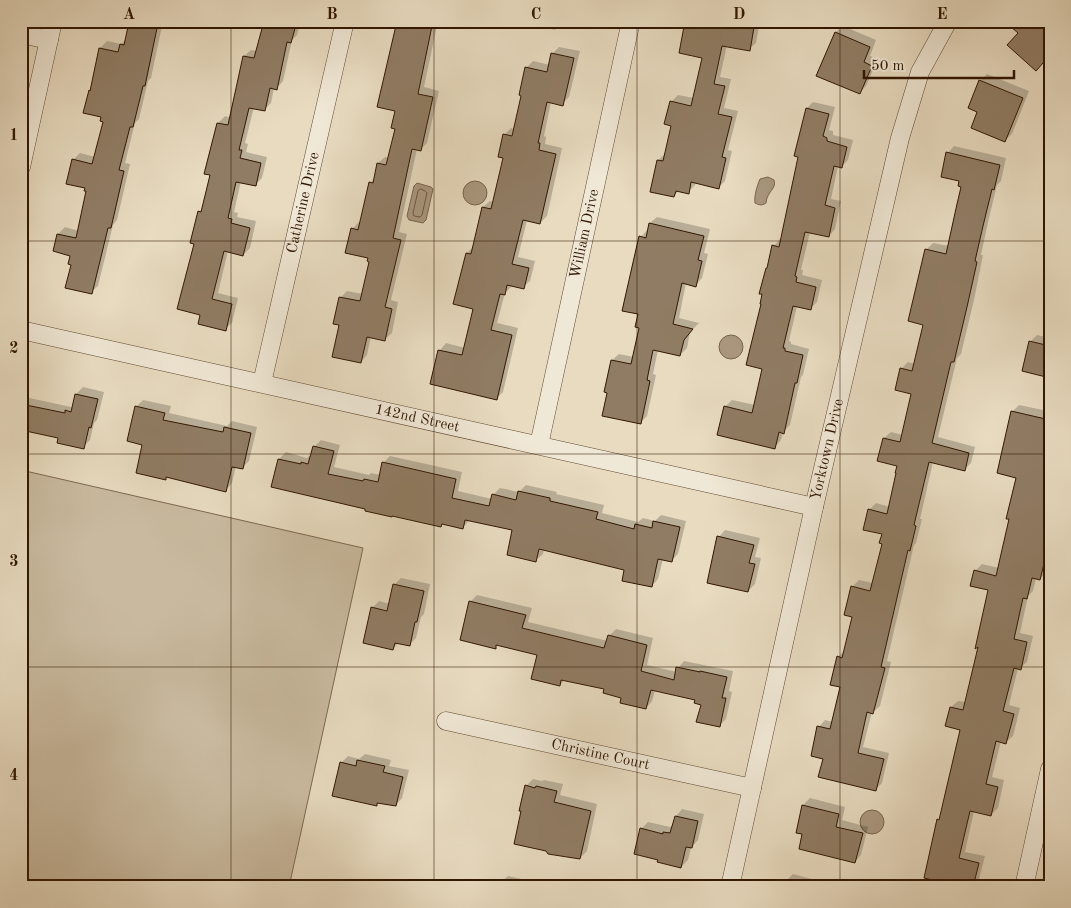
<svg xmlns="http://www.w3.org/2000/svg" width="1071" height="908" font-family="'Old Standard TT',serif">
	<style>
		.green { fill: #c9ba9f; stroke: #7d6850 }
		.water { fill: #aa987f; stroke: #7a644c }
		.shadow { fill: #0003 }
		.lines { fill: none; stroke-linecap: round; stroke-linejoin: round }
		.shore { stroke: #6e5740; stroke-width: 1 }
		.building { fill: #907c64; stroke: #311600 }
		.minor-casing { stroke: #5f4730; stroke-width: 19 }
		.minor { stroke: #f0e8d6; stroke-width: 18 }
		.grid { fill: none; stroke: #311600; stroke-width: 1; stroke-opacity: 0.55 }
		.labels { text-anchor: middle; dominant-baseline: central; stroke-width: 4; stroke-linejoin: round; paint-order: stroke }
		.street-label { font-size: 15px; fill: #311600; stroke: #f0e8d6 }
		.neatline { fill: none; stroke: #311600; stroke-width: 2 }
		.grid-label { font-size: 16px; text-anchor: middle; font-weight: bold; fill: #311600 }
	</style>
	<rect width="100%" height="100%" fill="#e8dbc0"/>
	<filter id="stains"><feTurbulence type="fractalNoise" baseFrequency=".004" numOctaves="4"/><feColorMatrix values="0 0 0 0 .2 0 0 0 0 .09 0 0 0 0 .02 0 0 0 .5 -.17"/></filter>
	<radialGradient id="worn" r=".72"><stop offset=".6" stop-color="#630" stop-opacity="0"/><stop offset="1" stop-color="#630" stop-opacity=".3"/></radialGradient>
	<!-- green -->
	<path class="green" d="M 21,470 L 363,548 L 289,887 L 21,887 Z"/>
	<!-- water -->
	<g class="water">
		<path d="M 768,177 L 774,180 C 777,189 767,191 766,203 C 762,206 759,205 755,203 C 754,196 757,186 760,179 Z"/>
		<circle cx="475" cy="193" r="12"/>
		<path d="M 417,183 L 431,187 L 433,189 L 426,220 L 423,223 L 409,220 L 407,216 L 414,186 Z"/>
		<circle cx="731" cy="347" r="12"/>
		<circle cx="872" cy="822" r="12"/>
	</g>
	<!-- shadow -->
	<g class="shadow">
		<path d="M 132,21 L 163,21 L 151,78 L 148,81 L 139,119 L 135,123 L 125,163 L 130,164 L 117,220 L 113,225 L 98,286 L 91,292 L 72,264 L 72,255 L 54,250 L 58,234 L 65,227 L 79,231 L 88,190 L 73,160 L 80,153 L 95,157 L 104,121 L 103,116 L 90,91 L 92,89 L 100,48 L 107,41 L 121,44 L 127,39 L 130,23 Z"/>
		<path d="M 247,21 L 301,21 L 297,35 L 292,40 L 283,81 L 277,88 L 274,88 L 271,103 L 264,110 L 254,107 L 245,143 L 248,144 L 246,152 L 267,157 L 262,178 L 255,185 L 241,181 L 234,212 L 238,213 L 237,217 L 256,221 L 250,248 L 243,255 L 228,251 L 218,293 L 238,298 L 232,323 L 225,329 L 202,314 L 195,243 L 199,212 L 204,207 L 212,174 L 206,173 L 218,123 L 225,116 L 231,118 L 244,56 L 251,50 L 257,51 L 264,26 Z"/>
		<path d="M 398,21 L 438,21 L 424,87 L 439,91 L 427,143 L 420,150 L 417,149 L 399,232 L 407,234 L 391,300 L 398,302 L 392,333 L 385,339 L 371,336 L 367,355 L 361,362 L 340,324 L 340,298 L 347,291 L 363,294 L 371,261 L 352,229 L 359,222 L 361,223 L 370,183 L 375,178 L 378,163 L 385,157 L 389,158 L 396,128 Z"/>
		<path d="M 530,21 L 562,21 L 555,30 L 529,24 Z"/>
		<path d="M 687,21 L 760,21 L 756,43 L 749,49 L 727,45 L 720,77 L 731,79 L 724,108 L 738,111 L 728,150 L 732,151 L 725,181 L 719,187 L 696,182 L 695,185 L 688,192 L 679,190 L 674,196 L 658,160 L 665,154 L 673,125 L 671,102 L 678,95 L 694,98 L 703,57 Z"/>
		<path d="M 843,26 L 876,40 L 870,56 L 878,59 L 866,86 L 859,93 L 818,75 L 836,32 Z"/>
		<path d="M 559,47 L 580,51 L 569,97 L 562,104 L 551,102 L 544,136 L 546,137 L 545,144 L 562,148 L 547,216 L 540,223 L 527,220 L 518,257 L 535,261 L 530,281 L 523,287 L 512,285 L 511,287 L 505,293 L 497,323 L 518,328 L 503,392 L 497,398 L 432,383 L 440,350 L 446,343 L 465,348 L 475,308 L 455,303 L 467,253 L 474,246 L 483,207 L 490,201 L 494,202 L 504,157 L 504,135 L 511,128 L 514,129 L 522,95 L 527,67 L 533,61 L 550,65 L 552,54 Z"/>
		<path d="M 987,74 L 1029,91 L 1012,134 L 1005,140 L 979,111 L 980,81 Z"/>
		<path d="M 813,102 L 835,107 L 829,130 L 833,131 L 833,135 L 853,140 L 848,160 L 841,167 L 838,166 L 831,199 L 841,201 L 835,229 L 829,236 L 810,232 L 801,270 L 803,270 L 802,275 L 822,280 L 817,302 L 810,309 L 797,306 L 789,341 L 791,342 L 791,344 L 809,349 L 803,375 L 801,377 L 790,425 L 783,432 L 781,440 L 775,447 L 725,407 L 732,400 L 755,405 L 763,368 L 762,303 L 769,267 L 774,246 L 780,239 L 782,239 L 800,157 L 807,108 Z"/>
		<path d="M 954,146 L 1006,158 L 1001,181 L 997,185 L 989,218 L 981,255 L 983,255 L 974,300 L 961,354 L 957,358 L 938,437 L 975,447 L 971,463 L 964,470 L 933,462 L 920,519 L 922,519 L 916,543 L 914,545 L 887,661 L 891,662 L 880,706 L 873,712 L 872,712 L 863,747 L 889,753 L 882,783 L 876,789 L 824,758 L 819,727 L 825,720 L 833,722 L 841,687 L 838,657 L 845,650 L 854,617 L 852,587 L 859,580 L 873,583 L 883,543 L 883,533 L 869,510 L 876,503 L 890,507 L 898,465 L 884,438 L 891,432 L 903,435 L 913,393 L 901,369 L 908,362 L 915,364 L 925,324 L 927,249 L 933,243 L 949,246 L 962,186 L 948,153 Z"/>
		<path d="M 657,217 L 710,229 L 704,253 L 708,254 L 702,278 L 696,285 L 686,283 L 679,318 L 699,323 L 690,332 L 687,348 L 680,355 L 658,350 L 653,374 L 656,375 L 647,416 L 640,423 L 612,360 L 619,354 L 634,357 L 640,327 L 639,314 L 641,237 L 647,230 L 649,231 L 650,223 Z"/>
		<path d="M 1037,335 L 1050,338 L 1050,376 L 1030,342 Z"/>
		<path d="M 1050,380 L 1050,559 L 1047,572 L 1040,579 L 1036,578 L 1033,591 L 1028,596 L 1020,633 L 1033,636 L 1027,662 L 1020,668 L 1018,668 L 1009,705 L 1020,708 L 1013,736 L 1006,742 L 1001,741 L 992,777 L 1004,780 L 998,808 L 991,815 L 974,811 L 965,852 L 985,856 L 977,887 L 923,887 L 938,820 L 941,817 L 962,729 L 951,707 L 958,701 L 966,702 L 980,643 L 989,589 L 975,571 L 982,564 L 999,568 L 1010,519 L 1018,477 L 1012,412 L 1019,405 L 1043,410 Z"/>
		<path d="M 21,385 L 28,387 L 25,397 L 71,407 L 74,405 L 76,394 L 83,387 L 104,392 L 97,420 L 94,423 L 90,440 L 83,447 L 21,422 Z"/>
		<path d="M 143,400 L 171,406 L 169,413 L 227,426 L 232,421 L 257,427 L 249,461 L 242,468 L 236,466 L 232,483 L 226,490 L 167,476 L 165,478 L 144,444 L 136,407 Z"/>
		<path d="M 321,440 L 340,445 L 334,467 L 369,475 L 371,473 L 381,475 L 384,462 L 390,456 L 462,472 L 458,491 L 492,499 L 493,495 L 500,488 L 519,492 L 526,485 L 557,492 L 556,494 L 604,505 L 602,513 L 638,522 L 643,518 L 655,521 L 661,515 L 686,521 L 678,554 L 671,561 L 663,559 L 658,579 L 652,586 L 626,569 L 544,549 L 543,554 L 536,560 L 514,529 L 470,519 L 463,528 L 443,523 L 441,526 L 272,486 L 279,459 L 286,452 L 307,458 L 309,456 L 312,456 L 314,447 Z"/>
		<path d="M 725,530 L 760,538 L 755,557 L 761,558 L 755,584 L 748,591 L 719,537 Z"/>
		<path d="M 401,578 L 430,584 L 424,614 L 421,617 L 416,638 L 409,645 L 399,642 L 393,649 L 372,608 L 379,601 L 390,604 L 394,585 Z"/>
		<path d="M 477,595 L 532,608 L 528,622 L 608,641 L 609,636 L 616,629 L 653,638 L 647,665 L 677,672 L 678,668 L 684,661 L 733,671 L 729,691 L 732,692 L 726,719 L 719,726 L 702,704 L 696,699 L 655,690 L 652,701 L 646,708 L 605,688 L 565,679 L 560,685 L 538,654 L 498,644 L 495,647 L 470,602 Z"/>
		<path d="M 365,754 L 391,760 L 389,766 L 409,770 L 402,798 L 396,805 L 379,802 L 376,805 L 341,763 L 348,756 L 359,759 Z"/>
		<path d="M 533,779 L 542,781 L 544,780 L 563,784 L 560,795 L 597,804 L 587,851 L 580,858 L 526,786 Z"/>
		<path d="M 810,798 L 845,807 L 842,820 L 868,827 L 861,855 L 855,862 L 804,833 L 797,832 L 803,805 Z"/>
		<path d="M 682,809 L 704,814 L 698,840 L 691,848 L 688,860 L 681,867 L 659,859 L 641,829 L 648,822 L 670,827 L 671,826 L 673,826 L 676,816 Z"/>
		<path d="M 793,874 L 827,883 L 826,887 L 785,887 L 786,881 Z"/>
		<path d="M 508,876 L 535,882 L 534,887 L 500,887 L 501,882 Z"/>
	</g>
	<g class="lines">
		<!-- shore -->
		<path class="shore" d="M 421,189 L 425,191 L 427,193 L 422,215 L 420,217 L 414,216 L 413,213 L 418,191 Z"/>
	</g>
	<!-- building -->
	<g class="building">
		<path d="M 264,21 L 297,21 L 291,43 L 287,42 L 277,90 L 270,88 L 265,111 L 249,108 L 239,150 L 242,150 L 240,158 L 261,163 L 256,186 L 236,182 L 228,218 L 232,219 L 231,223 L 250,228 L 243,256 L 224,251 L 212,299 L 232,304 L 226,331 L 198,324 L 200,315 L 177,309 L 194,244 L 190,243 L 198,211 L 201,212 L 210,175 L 204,174 L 217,123 L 228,125 L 243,56 L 254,58 Z"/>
		<path d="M 397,21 L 433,21 L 418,94 L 433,97 L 421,151 L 412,149 L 393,238 L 401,240 L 385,307 L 392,309 L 385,341 L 367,337 L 361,363 L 332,357 L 339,325 L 333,324 L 339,297 L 360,301 L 369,262 L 367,261 L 368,258 L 345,253 L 351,228 L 358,230 L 369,182 L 373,183 L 377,163 L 386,165 L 395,129 L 391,128 L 395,111 L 377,107 Z"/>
		<path d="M 685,21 L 755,21 L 750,51 L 722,46 L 714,84 L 725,86 L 718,114 L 732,117 L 722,157 L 726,158 L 719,189 L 691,182 L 689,194 L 676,191 L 674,197 L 650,192 L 657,160 L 663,161 L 671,126 L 664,124 L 670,101 L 691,106 L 702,58 L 679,53 Z"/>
		<path d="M 1004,21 L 1050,21 L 1050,55 L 1036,71 L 1007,45 L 1018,33 Z"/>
		<path d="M 129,22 L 157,28 L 145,86 L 143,86 L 133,127 L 130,127 L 119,170 L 124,171 L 111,228 L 108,228 L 92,294 L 65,288 L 71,265 L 68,264 L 70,256 L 53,251 L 57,234 L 76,238 L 86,191 L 84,191 L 85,188 L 66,184 L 72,159 L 92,164 L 103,122 L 100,121 L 101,117 L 83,113 L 89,90 L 90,91 L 99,48 L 118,52 L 120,44 L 124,45 Z"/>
		<path d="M 835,32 L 870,47 L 864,62 L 872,66 L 860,94 L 816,76 Z"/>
		<path d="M 551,53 L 574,58 L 563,106 L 547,102 L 538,143 L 540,143 L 539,150 L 556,154 L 540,224 L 523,220 L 512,264 L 529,268 L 524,289 L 507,285 L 505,295 L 500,294 L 491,330 L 512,335 L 497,400 L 430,384 L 438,350 L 462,355 L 473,309 L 453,304 L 466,253 L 471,254 L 482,207 L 491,209 L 503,158 L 498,157 L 503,134 L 512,136 L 521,96 L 519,95 L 525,67 L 547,72 Z"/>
		<path d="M 979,80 L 1023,98 L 1005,142 L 971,128 L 977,112 L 968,108 Z"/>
		<path d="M 806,108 L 829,114 L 823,136 L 827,138 L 827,141 L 847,147 L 842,168 L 834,166 L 825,205 L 835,208 L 829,237 L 805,232 L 795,276 L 797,277 L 796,282 L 816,287 L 811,310 L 793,306 L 783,348 L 785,348 L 785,351 L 803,355 L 797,383 L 795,383 L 784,434 L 779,432 L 775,449 L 717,435 L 724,406 L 752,413 L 762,369 L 746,365 L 761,304 L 760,304 L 762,294 L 759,294 L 766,268 L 767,268 L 772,245 L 779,247 L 798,157 L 794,156 Z"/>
		<path d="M 946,152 L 1000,165 L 994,190 L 992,189 L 983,226 L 975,261 L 977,262 L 967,307 L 954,362 L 951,362 L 932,443 L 969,453 L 965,471 L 929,462 L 914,525 L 916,526 L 910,551 L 908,550 L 881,667 L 885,668 L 873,714 L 867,712 L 858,753 L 884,759 L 876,791 L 818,777 L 823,759 L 811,756 L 817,726 L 830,729 L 840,687 L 830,685 L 837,656 L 842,658 L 852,617 L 844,615 L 851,586 L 870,591 L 882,544 L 879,543 L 882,534 L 863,530 L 868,509 L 887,514 L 896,473 L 895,473 L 897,466 L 877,461 L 883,438 L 900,442 L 911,394 L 895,390 L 900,368 L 912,371 L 923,325 L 908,321 L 925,249 L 946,254 L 957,204 L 961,187 L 958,186 L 959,181 L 941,177 Z"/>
		<path d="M 649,223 L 704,236 L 698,260 L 702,261 L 696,287 L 682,283 L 673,324 L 693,329 L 684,340 L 680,356 L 653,350 L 647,380 L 650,381 L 641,424 L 602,416 L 607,393 L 604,392 L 611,360 L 631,364 L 639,328 L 635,327 L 638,314 L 622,311 L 639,236 L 646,238 Z"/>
		<path d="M 1029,341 L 1050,346 L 1050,378 L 1022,371 Z"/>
		<path d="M 75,394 L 98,399 L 91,428 L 89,427 L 84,449 L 57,443 L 58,438 L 21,430 L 21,404 L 65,413 L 65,410 L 71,412 Z"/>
		<path d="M 135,406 L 165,413 L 163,420 L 223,432 L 224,427 L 251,433 L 243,469 L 232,467 L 226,492 L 166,477 L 166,480 L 136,473 L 142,445 L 127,441 Z"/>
		<path d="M 1011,411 L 1050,420 L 1050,539 L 1040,580 L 1032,578 L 1027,599 L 1023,598 L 1014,639 L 1027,642 L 1021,670 L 1014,668 L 1003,711 L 1014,714 L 1006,744 L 996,741 L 986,784 L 998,787 L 991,816 L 970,811 L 959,858 L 979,863 L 973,887 L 958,883 L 957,886 L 924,878 L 937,819 L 939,820 L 960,730 L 945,726 L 950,707 L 963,710 L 978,647 L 975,649 L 988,590 L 970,586 L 974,570 L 996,576 L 1009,519 L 1006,519 L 1016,478 L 997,473 Z"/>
		<path d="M 313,446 L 334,451 L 328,474 L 363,481 L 364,479 L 378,482 L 382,462 L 456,479 L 452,498 L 489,506 L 492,494 L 516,500 L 518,491 L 550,498 L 550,501 L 598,512 L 596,519 L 634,529 L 635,524 L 652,528 L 653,521 L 680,527 L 672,562 L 658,559 L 652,587 L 622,581 L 624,570 L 539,549 L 536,562 L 507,555 L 512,530 L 465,520 L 463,529 L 442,524 L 441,527 L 392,516 L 392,517 L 365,511 L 365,509 L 271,487 L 278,459 L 301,464 L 301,462 L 308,464 Z"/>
		<path d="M 717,536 L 754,545 L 749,563 L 755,564 L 748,592 L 707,583 Z"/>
		<path d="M 393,584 L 424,591 L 417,622 L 415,622 L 410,646 L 395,643 L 393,650 L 363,643 L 371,607 L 387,611 Z"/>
		<path d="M 469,601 L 526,615 L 522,628 L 604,648 L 608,635 L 647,645 L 641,671 L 674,680 L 676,667 L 700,672 L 700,671 L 727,677 L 722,698 L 726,698 L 720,727 L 696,722 L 701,705 L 694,703 L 695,700 L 651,690 L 646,709 L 620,703 L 621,698 L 603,693 L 604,689 L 561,680 L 560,686 L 531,679 L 537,655 L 496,645 L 496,649 L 460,640 Z"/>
		<path d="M 357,760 L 385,766 L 383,772 L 403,777 L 396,806 L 377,803 L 377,806 L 332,796 L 340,762 L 356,766 Z"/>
		<path d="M 525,785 L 535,788 L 536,786 L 557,791 L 554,802 L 591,811 L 580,859 L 548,854 L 546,851 L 514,844 L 521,811 L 519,811 Z"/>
		<path d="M 802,805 L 839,814 L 836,827 L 863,833 L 855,863 L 799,849 L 802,834 L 796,833 Z"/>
		<path d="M 675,816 L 698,821 L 692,848 L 686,847 L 681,868 L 657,862 L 658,860 L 634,854 L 640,828 L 663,834 L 663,832 L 670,833 Z"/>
	</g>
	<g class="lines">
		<!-- minor casing -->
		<g class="minor-casing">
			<g id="minor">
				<path d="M 21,34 L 49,40"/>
				<path d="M 21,167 L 53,21"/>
				<path id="s1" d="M 21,330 L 814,507"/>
				<path id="s2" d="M 262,383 L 345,21"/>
				<path id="s3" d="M 539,445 L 631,21"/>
				<path id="s4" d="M 446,721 L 752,788"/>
				<path id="s5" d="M 730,887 L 814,507 L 900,138 L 920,72 L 948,21"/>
				<path d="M 1024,887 L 1050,769"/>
			</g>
		</g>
		<!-- minor -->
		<use href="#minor" class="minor"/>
	</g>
	<!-- grid -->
	<path class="grid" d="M 231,21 L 231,887M 434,21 L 434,887M 637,21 L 637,887M 840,21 L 840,887M 21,241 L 1050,241M 21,454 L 1050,454M 21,667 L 1050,667"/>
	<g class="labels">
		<!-- street labels -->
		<g class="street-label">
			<text stroke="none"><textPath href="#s2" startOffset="185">Catherine Drive</textPath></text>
			<text stroke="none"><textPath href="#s3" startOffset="216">William Drive</textPath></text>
			<text stroke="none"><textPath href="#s1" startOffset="406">142nd Street</textPath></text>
			<text stroke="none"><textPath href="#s5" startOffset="448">Yorktown Drive</textPath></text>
			<text stroke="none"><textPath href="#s4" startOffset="158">Christine Court</textPath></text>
		</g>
	</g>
	<!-- margin -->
	<rect width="1071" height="908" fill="none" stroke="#e8dbc0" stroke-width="55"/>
	<!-- scale -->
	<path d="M864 70v8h150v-8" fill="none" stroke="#311600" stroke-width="2.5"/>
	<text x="871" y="70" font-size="15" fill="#311600" stroke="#f0e8d6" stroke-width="4" paint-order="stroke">50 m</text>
	<rect x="28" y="28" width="1016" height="852" class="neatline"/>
	<g class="grid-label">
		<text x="129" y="19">A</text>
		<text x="332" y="19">B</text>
		<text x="536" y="19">C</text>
		<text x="739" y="19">D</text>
		<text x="942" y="19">E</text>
		<text x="14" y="140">1</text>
		<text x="14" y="353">2</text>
		<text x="14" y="566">3</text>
		<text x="14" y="780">4</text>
	</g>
	<rect width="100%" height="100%" filter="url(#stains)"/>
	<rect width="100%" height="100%" fill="url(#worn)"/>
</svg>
